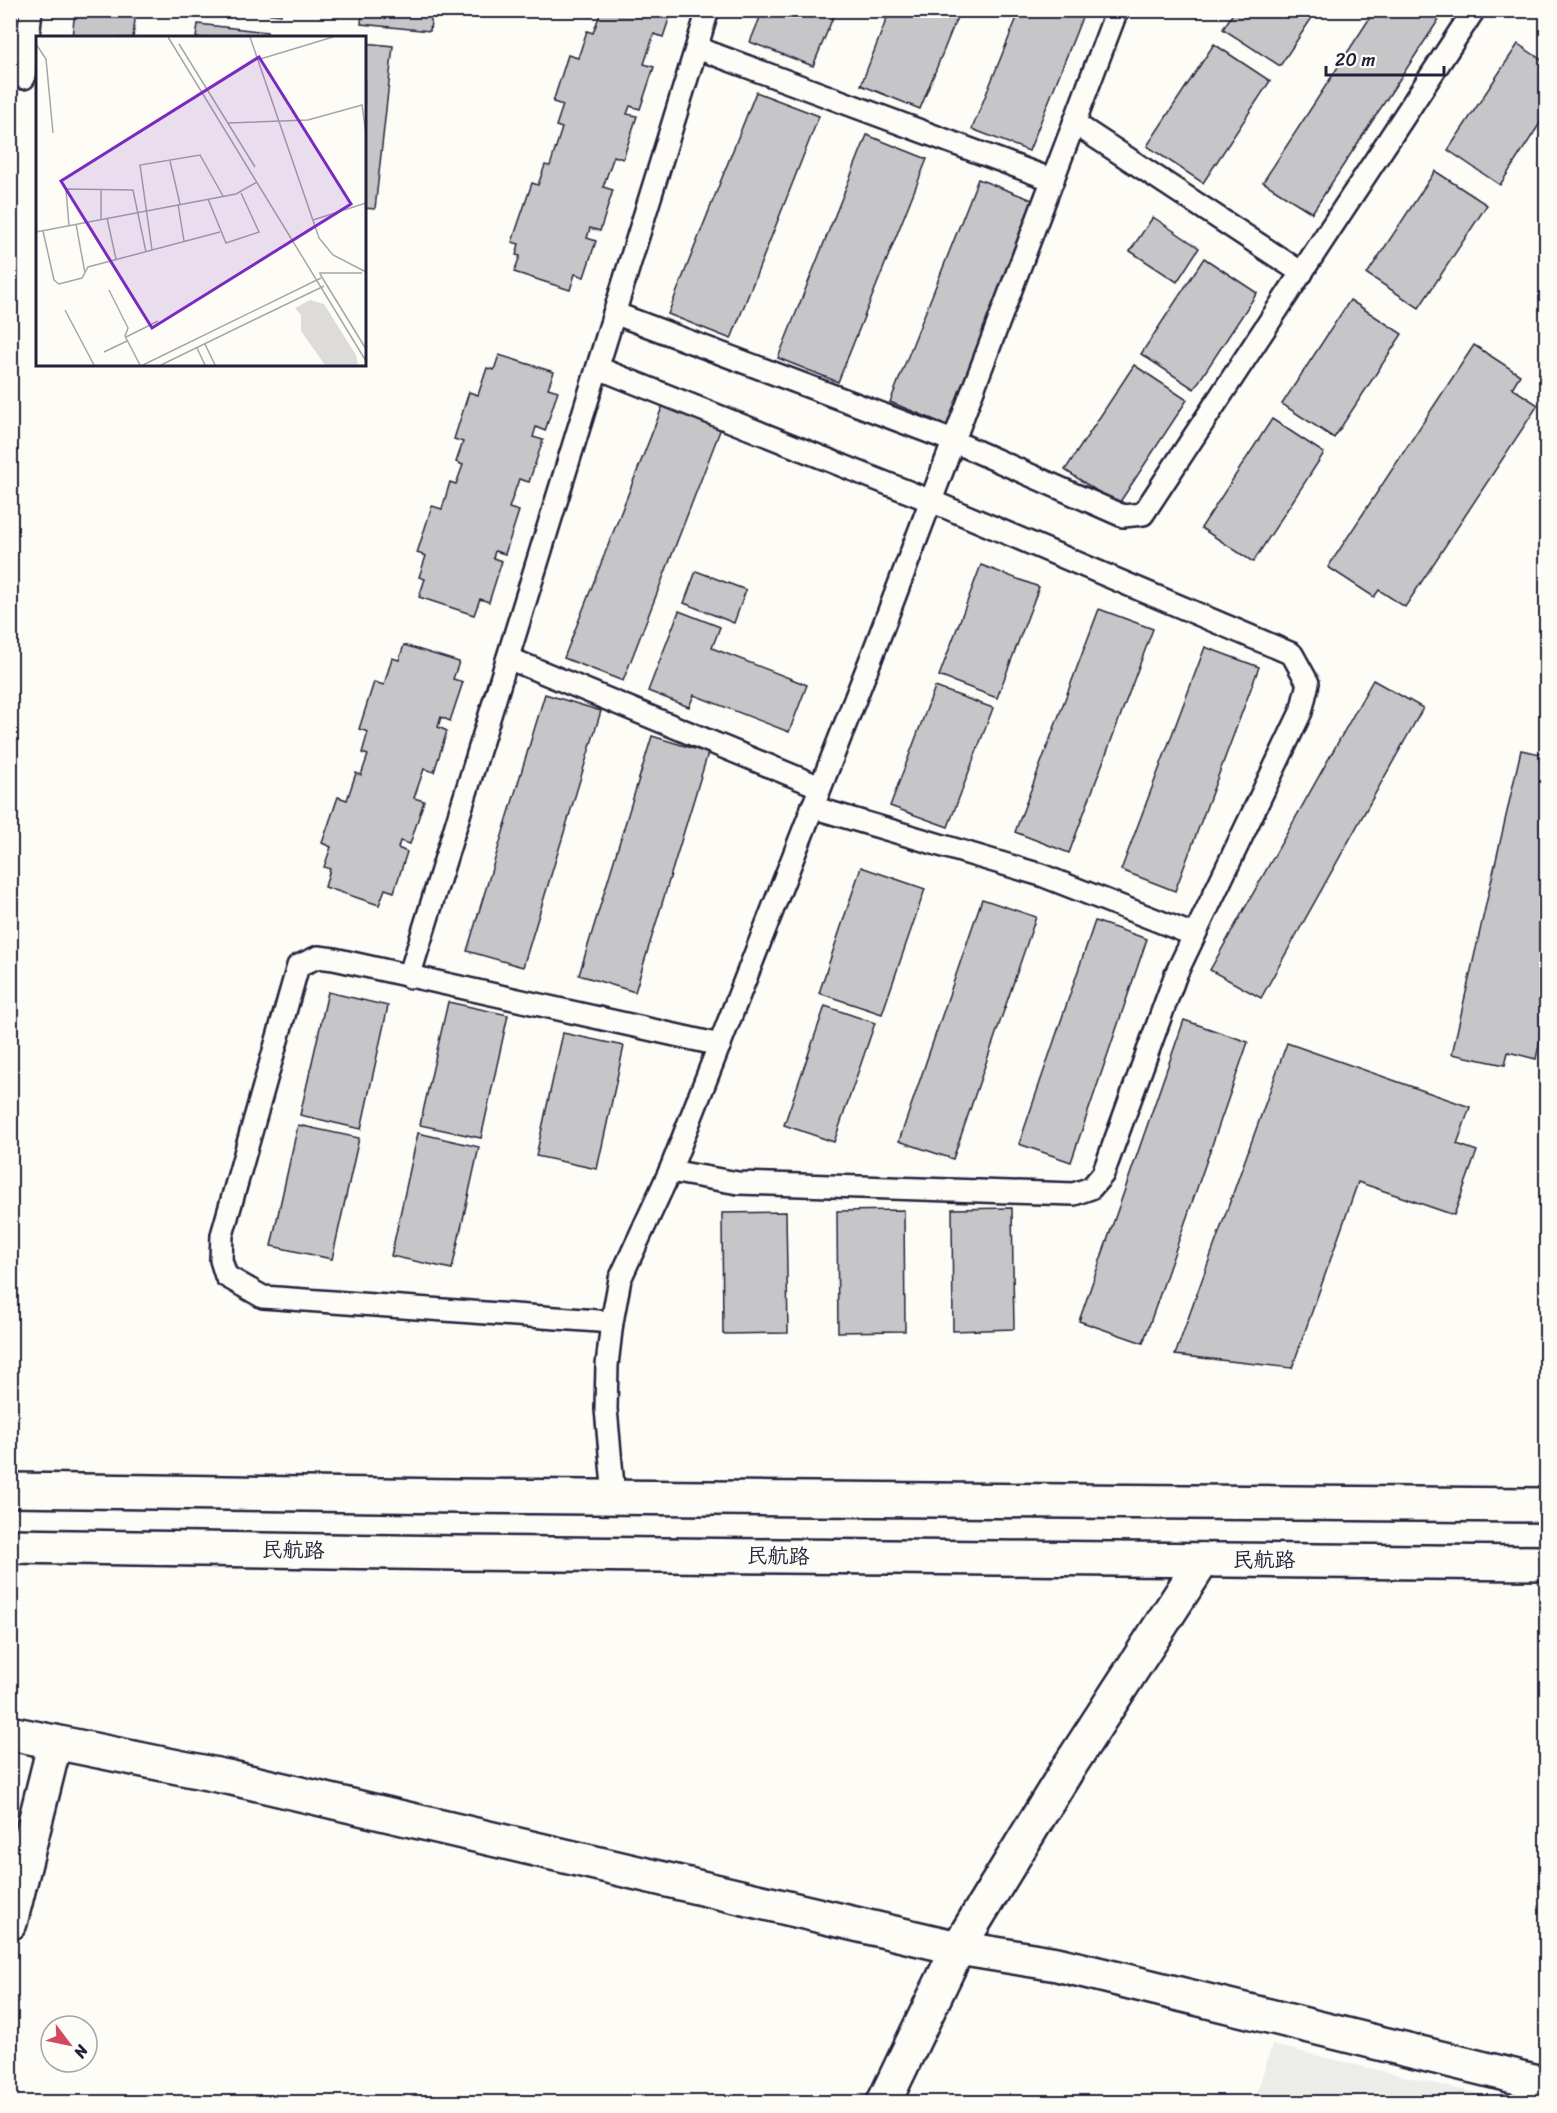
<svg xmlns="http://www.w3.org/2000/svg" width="1557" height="2113" font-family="Sriracha,'LXGW WenKai TC',sans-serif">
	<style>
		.built { fill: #ecece9 }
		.building { fill: #c6c6c8; stroke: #22223b; stroke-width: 1.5 }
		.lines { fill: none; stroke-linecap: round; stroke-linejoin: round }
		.lane-casing { stroke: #22223b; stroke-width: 26 }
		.street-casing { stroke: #22223b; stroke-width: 38 }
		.highway-casing { stroke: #22223b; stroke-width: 38 }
		.lane { stroke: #fdfcf7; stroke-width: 21 }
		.street { stroke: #fdfcf7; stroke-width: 33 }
		.highway { stroke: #fdfcf7; stroke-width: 33 }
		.labels { text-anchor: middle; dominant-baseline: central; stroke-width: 4.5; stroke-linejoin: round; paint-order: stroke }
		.street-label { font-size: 21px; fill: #22223b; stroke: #fdfcf7 }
		.inset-road { fill: none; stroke: #a5a5ac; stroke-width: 1.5 }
		.view { fill: #7b2cbf; fill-opacity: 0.15; stroke: #7b2cbf; stroke-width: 3 }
		.inset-edge { fill: none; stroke: #22223b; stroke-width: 3 }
	</style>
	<rect width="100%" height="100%" fill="#fdfcf7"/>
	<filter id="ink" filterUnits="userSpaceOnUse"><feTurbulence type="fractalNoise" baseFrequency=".0167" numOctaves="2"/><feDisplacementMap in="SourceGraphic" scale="12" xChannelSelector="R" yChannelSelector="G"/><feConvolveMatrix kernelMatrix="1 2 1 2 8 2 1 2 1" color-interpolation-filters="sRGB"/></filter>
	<g filter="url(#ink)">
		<!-- built -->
		<path class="built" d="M 1272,2045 L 1513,2102 L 1254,2102 Z"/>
		<!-- building -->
		<g class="building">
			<path d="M 75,10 L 136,10 L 133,38 L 72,38 Z"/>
			<path d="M 237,10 L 282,10 L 281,15 Z"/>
			<path d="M 362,10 L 432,10 L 430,31 L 361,24 Z"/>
			<path d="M 594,10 L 672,10 L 663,37 L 654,34 L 644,64 L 654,67 L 640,109 L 630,106 L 627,114 L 637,116 L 623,159 L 614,156 L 603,187 L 613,190 L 600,231 L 590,228 L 587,238 L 596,241 L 584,277 L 575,274 L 570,290 L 514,272 L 520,256 L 516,255 L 519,244 L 512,242 L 532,183 L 538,185 L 545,165 L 550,166 L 562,128 L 556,126 L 563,105 L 553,102 L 568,55 L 578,58 L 587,31 L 593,33 L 600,14 Z"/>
			<path d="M 763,10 L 836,10 L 813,66 L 750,42 Z"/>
			<path d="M 890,10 L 960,10 L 920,109 L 861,85 Z"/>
			<path d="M 1020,10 L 1085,10 L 1029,151 L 972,129 Z"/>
			<path d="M 1235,10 L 1317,10 L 1280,66 L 1223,29 Z"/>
			<path d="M 1375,10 L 1445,10 L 1312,213 L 1263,182 Z"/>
			<path d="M 198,24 L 267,32 L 267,38 L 196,38 Z"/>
			<path d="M 364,43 L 393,46 L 375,209 L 364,208 Z"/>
			<path d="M 1214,44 L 1270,81 L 1203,183 L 1147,146 Z"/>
			<path d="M 1518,44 L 1546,63 L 1546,114 L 1500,185 L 1448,150 Z"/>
			<path d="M 756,92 L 819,116 L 731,339 L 668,314 Z"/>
			<path d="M 867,135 L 927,159 L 838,382 L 778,358 Z"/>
			<path d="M 1435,171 L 1487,205 L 1419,308 L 1367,274 Z"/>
			<path d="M 978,179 L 1035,201 L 947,425 L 890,402 Z"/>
			<path d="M 1153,217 L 1199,248 L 1177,282 L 1130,251 Z"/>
			<path d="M 1204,258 L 1257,293 L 1194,389 L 1141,354 Z"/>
			<path d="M 1350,300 L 1402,334 L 1334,438 L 1282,404 Z"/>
			<path d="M 1474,345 L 1520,375 L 1512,388 L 1538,405 L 1405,607 L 1379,590 L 1374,597 L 1328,567 Z"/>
			<path d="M 499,355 L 554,372 L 548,388 L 558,391 L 545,431 L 536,427 L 533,437 L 543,440 L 529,482 L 519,479 L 509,508 L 519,511 L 505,554 L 495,551 L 493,558 L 502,561 L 489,602 L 480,599 L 474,615 L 419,597 L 425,579 L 419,577 L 426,556 L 417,553 L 432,506 L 442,509 L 450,482 L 456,484 L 463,465 L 456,462 L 463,442 L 454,439 L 469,392 L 478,395 L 487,368 L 494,370 Z"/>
			<path d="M 1134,365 L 1187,400 L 1118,505 L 1065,470 Z"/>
			<path d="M 663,405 L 721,428 L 623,681 L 564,658 Z"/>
			<path d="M 1272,419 L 1324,453 L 1253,562 L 1201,528 Z"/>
			<path d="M 981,565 L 1039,587 L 997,698 L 939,676 Z"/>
			<path d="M 696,571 L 746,590 L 734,623 L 684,603 Z"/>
			<path d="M 1099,609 L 1153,629 L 1069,853 L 1015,832 Z"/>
			<path d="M 679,611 L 720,627 L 712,648 L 807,685 L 789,732 L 694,695 L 689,707 L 648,691 Z"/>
			<path d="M 404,645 L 459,662 L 453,679 L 463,682 L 450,721 L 441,717 L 438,727 L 447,731 L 434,772 L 424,769 L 414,798 L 424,801 L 410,844 L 400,841 L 398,848 L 407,852 L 394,892 L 385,889 L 379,905 L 325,887 L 330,869 L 324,867 L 331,847 L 322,843 L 338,797 L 347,800 L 356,773 L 361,775 L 368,755 L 362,753 L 368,732 L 359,729 L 374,682 L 384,685 L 392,658 L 399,660 Z"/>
			<path d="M 1205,647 L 1259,667 L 1175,891 L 1121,870 Z"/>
			<path d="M 1373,680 L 1423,708 L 1261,998 L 1210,970 Z"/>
			<path d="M 935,687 L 993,708 L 948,827 L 890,806 Z"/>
			<path d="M 545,694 L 601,711 L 523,967 L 467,951 Z"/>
			<path d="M 652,736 L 708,753 L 635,992 L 579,975 Z"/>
			<path d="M 1521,750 L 1546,755 L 1546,1012 L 1536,1059 L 1508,1052 L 1505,1065 L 1452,1054 Z"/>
			<path d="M 861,867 L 925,889 L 882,1014 L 819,993 Z"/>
			<path d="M 982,899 L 1036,917 L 953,1159 L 899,1141 Z"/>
			<path d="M 1095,921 L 1147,939 L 1071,1162 L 1019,1144 Z"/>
			<path d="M 328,992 L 388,1006 L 361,1129 L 300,1115 Z"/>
			<path d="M 448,1002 L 508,1015 L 481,1138 L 420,1125 Z"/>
			<path d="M 825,1006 L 875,1023 L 834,1142 L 784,1125 Z"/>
			<path d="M 1184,1020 L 1248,1042 L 1143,1343 L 1079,1321 Z"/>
			<path d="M 563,1033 L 624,1046 L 597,1169 L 536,1156 Z"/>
			<path d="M 1287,1043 L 1470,1107 L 1457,1144 L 1477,1151 L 1454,1215 L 1358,1182 L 1292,1368 L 1175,1355 Z"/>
			<path d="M 298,1125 L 359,1138 L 332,1259 L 271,1246 Z"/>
			<path d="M 418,1133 L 479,1147 L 452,1269 L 391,1256 Z"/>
			<path d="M 1012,1208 L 1014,1329 L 953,1331 L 952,1209 Z"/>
			<path d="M 904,1210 L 905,1331 L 838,1332 L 837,1211 Z"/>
			<path d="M 786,1212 L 788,1333 L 723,1334 L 722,1213 Z"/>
		</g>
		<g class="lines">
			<!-- lane casing -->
			<g class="lane-casing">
				<g id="lane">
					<path d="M 697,48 L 1053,180"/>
					<path d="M 24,78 L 31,10"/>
					<path d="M 1074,123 L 1302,273"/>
					<path d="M 614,313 L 953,441 L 1123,516 L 1143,514 L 1474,10"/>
					<path d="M 598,368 L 931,501 L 1292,654 L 1308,683 L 1301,712 L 1176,974 L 1103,1174 L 1091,1188 L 1074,1194 L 738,1183 L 670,1171"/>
					<path d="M 508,658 L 820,787"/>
					<path d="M 812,807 L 1041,875 L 1194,935"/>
					<path d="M 409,977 L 708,10"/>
					<path d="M 612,1322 L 263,1297 L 226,1276 L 221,1260 L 222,1235 L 298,966 L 318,957 L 334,959 L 720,1045"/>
					<path d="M 614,1497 L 606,1409 L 607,1365 L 612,1322 L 620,1279 L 670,1171 L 872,656 L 1117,10"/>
				</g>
			</g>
			<!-- street casing -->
			<g class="street-casing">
				<g id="street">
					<path d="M 10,1733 L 232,1778 L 958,1948 L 1057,1964 L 1546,2084"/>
					<path d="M 10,1923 L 55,1742"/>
					<path d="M 884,2102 L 958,1948 L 1067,1770 L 1203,1560"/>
				</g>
			</g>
			<!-- highway casing -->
			<g class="highway-casing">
				<g id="highway">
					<path d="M 10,1490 L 458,1496 L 1546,1505"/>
					<path d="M 10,1546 L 456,1553 L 1546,1563"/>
				</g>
			</g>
			<!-- lane -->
			<use href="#lane" class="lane"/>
			<!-- street -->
			<use href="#street" class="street"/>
			<!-- highway -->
			<use href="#highway" class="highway"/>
		</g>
	</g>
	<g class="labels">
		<!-- street labels -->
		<g class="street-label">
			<text transform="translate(293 1550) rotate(1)">民航路</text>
			<text transform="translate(778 1556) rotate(1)">民航路</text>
			<text x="1264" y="1560">民航路</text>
		</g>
	</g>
	<!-- overview -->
	<g transform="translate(36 36)">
		<rect width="330" height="330" fill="#fdfcf7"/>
		<path d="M 274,264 L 288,268 L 320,319 L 322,329 L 289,329 L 265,295 L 265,279 L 259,272 Z" fill="#dddcdb"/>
		<path class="inset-road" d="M 132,1 L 330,325M 214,1 L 283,202 L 297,219 L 330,236M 0,8 L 10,23 L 17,97M 143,8 L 219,131M 221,24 L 297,1M 192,87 L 272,84 L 326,69 L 330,98M 134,125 L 144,168M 172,163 L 190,207 L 223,196 L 205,157M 142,168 L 148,205M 71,182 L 80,223M 65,184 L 65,153M 277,184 L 330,167M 40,188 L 49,237M 33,190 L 30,153 L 97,154 L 110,216M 7,195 L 18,244 L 23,248 L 46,242 L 52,231 L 184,196M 0,196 L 200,158 L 221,146M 116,214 L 104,129 L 164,119 L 187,160M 283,237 L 326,237M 284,238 L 330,313M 73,254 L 92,292 L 89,300 L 104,329M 29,274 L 58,329M 90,301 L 122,285M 169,308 L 179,329M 161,312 L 169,329M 68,316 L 91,305M 107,329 L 285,242M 125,329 L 288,250"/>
		<path class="view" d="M 223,21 L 315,168 L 116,292 L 25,145 Z"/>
		<rect width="330" height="330" class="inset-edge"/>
	</g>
	<!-- margin -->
	<rect width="1557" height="2113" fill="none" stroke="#fdfcf7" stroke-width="36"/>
	<rect x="18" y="18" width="1521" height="2077" fill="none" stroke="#22223b" stroke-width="2" filter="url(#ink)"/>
	<!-- north arrow -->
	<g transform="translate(69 2044) rotate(122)"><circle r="28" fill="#fdfcf7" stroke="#a5a5ac" stroke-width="1.5"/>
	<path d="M0-4.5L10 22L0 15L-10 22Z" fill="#d1495b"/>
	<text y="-9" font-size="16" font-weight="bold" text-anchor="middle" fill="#22223b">N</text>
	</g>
	<!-- scale -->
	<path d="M1326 66v9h118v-9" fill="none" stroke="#22223b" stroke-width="3"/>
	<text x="1335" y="66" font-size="18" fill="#22223b" stroke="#fdfcf7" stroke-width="4.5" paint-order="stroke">20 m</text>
</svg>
